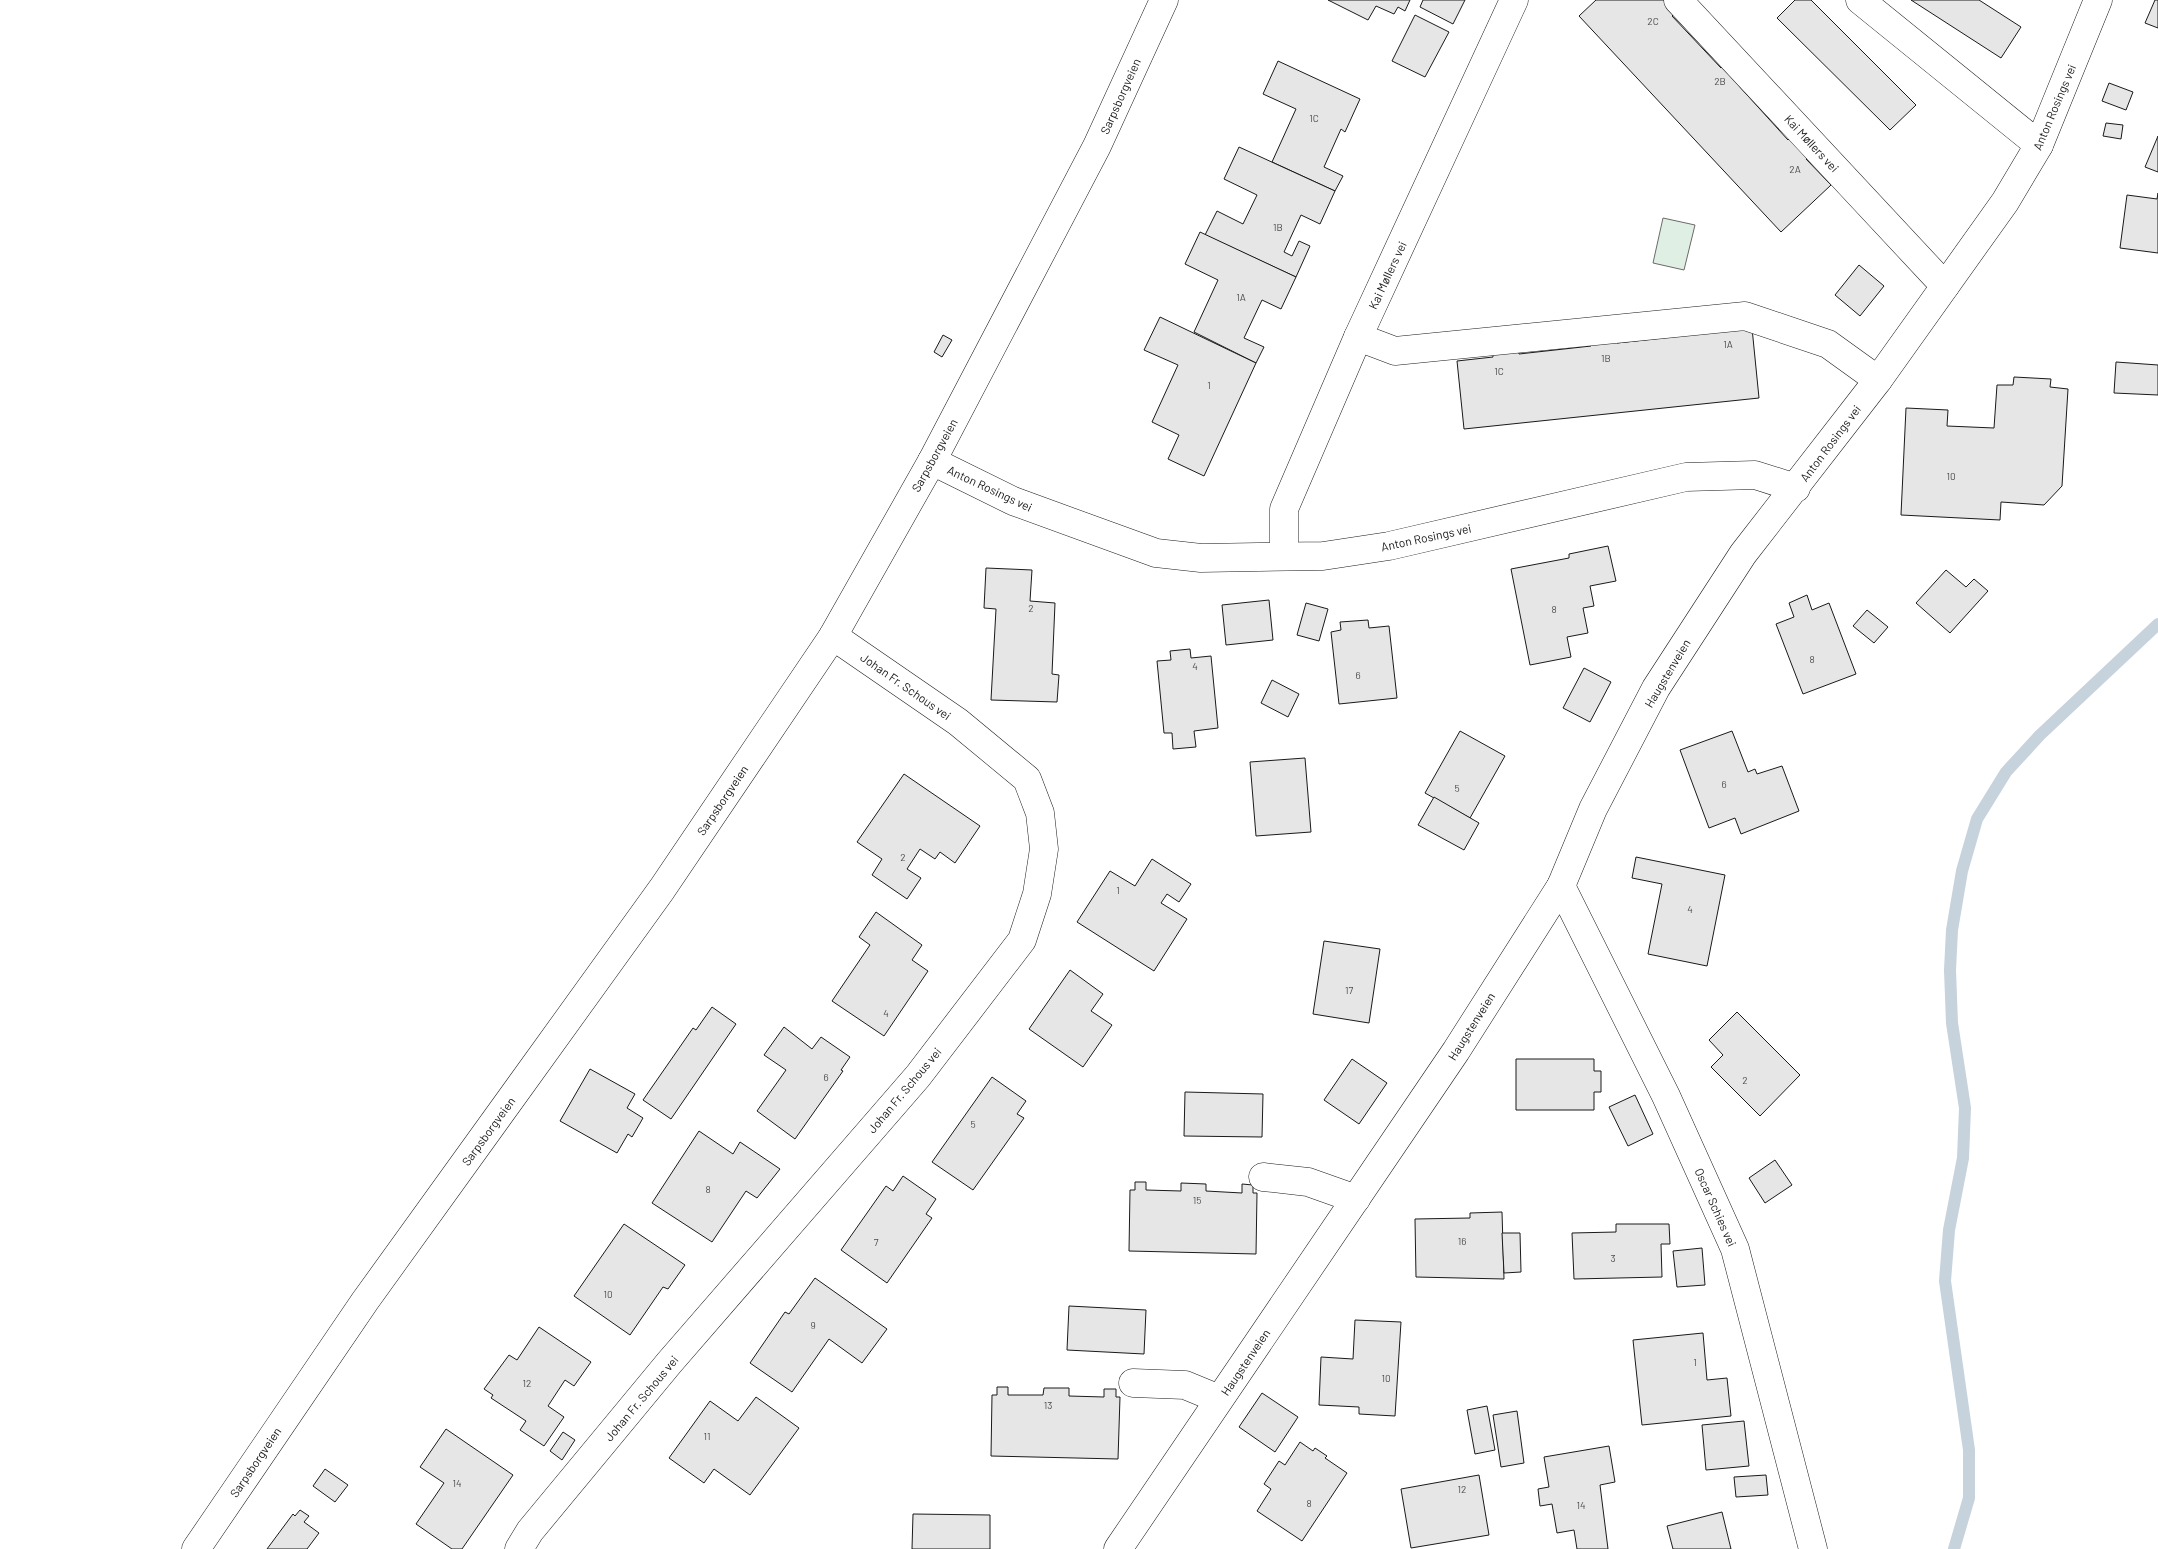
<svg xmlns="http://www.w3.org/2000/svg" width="2158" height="1549" font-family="Barlow,sans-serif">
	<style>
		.green { fill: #e0efe3; stroke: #6a6a6a }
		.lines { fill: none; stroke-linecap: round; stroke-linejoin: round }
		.stream { stroke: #c6d2dc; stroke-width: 12 }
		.building { fill: #e6e6e6; stroke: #1a1a1a }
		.minor-casing { stroke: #1a1a1a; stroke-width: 29 }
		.highway-casing { stroke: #1a1a1a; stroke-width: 29 }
		.minor { stroke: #fff; stroke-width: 28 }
		.highway { stroke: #fff; stroke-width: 28 }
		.labels { text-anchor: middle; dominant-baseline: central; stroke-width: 4; stroke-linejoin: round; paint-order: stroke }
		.number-label { font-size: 10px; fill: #4d4d4d }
		.street-label { font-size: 12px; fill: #1a1a1a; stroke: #fff }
	</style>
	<rect width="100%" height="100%" fill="#fff"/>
	<!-- green -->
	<path class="green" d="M 1663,218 L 1695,225 L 1684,270 L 1653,263 Z"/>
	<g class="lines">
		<!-- stream -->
		<path class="stream" d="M 1954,1549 L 1969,1498 L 1969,1450 L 1945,1281 L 1949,1230 L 1963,1158 L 1965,1108 L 1952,1023 L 1950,970 L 1952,930 L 1962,871 L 1977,819 L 2006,772 L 2040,735 L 2158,624"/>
	</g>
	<!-- building -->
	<g class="building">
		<path d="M 1328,0 L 1410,0 L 1405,11 L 1398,7 L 1394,14 L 1376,6 L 1368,20 Z"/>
		<path d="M 1423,0 L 1465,0 L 1453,24 L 1420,7 Z"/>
		<path d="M 1596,0 L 1672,0 L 1680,8 L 1672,16 L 1721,68 L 1728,61 L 1746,80 L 1739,86 L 1788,140 L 1795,133 L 1813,152 L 1806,159 L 1831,185 L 1781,232 L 1579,16 Z"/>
		<path d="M 1795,0 L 1811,0 L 1916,105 L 1890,130 L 1777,18 Z"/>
		<path d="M 1911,0 L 1979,0 L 2021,27 L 2001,58 Z"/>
		<path d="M 2155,0 L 2158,0 L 2158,28 L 2145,23 Z"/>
		<path d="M 1415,15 L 1449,32 L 1425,77 L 1392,61 Z"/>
		<path d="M 1278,61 L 1360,99 L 1345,132 L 1341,129 L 1324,167 L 1343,176 L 1335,191 L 1272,162 L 1296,109 L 1263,94 Z"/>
		<path d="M 2109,83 L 2133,92 L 2126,110 L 2102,101 Z"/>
		<path d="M 2106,123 L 2123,125 L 2121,139 L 2103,136 Z"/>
		<path d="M 2158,136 L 2158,172 L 2145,167 Z"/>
		<path d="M 1239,147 L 1335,191 L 1320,224 L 1301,215 L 1284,252 L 1292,256 L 1299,241 L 1310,246 L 1296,277 L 1205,235 L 1217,211 L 1243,224 L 1257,195 L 1224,179 Z"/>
		<path d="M 2158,193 L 2158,253 L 2120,248 L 2127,195 L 2157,199 Z"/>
		<path d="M 1200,232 L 1296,277 L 1281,309 L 1262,300 L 1244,338 L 1264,347 L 1256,363 L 1194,332 L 1218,280 L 1185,264 Z"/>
		<path d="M 1859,265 L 1884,286 L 1860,316 L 1835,295 Z"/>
		<path d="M 1160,317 L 1256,363 L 1204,476 L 1168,459 L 1179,435 L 1152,422 L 1178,365 L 1144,350 Z"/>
		<path d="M 1752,328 L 1759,398 L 1464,429 L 1457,361 L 1493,357 L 1492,347 L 1518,344 L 1519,354 L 1591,346 L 1590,336 L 1616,333 L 1617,343 Z"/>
		<path d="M 943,335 L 952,340 L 942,357 L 934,352 Z"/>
		<path d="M 2116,362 L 2158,365 L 2158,395 L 2114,393 Z"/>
		<path d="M 2014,377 L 2051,379 L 2050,387 L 2068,389 L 2062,486 L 2044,505 L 2001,502 L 2000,520 L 1901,515 L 1906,408 L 1948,410 L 1947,426 L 1994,428 L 1997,385 L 2013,385 Z"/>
		<path d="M 1608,546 L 1616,581 L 1590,586 L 1594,606 L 1583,608 L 1588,633 L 1567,637 L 1571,657 L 1530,665 L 1511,569 L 1569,558 L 1569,554 Z"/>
		<path d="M 986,568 L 1032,570 L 1030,601 L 1055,603 L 1052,674 L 1059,675 L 1057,702 L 991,700 L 996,609 L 984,608 Z"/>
		<path d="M 1946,570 L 1966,587 L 1974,579 L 1988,591 L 1950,633 L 1916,603 Z"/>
		<path d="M 1807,595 L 1812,610 L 1829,603 L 1856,674 L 1803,694 L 1776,624 L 1794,617 L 1789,603 Z"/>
		<path d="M 1269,600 L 1273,640 L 1226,645 L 1222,605 Z"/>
		<path d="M 1306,603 L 1328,609 L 1319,641 L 1297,635 Z"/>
		<path d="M 1867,610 L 1888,627 L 1874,643 L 1853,626 Z"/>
		<path d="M 1368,620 L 1369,628 L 1389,626 L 1397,698 L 1339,704 L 1331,632 L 1341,630 L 1340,622 Z"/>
		<path d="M 1190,649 L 1191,658 L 1211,656 L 1218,728 L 1194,731 L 1196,747 L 1173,749 L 1172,733 L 1164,733 L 1157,661 L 1171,660 L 1170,651 Z"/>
		<path d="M 1584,668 L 1611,682 L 1590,722 L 1563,708 Z"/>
		<path d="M 1272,680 L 1299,694 L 1288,717 L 1261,703 Z"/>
		<path d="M 1460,731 L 1505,756 L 1470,818 L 1425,793 Z"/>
		<path d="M 1732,731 L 1748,772 L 1755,769 L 1757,774 L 1782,766 L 1799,811 L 1741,834 L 1735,818 L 1709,828 L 1680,750 Z"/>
		<path d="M 1305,758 L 1311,832 L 1256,836 L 1250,762 Z"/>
		<path d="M 904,774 L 980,826 L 955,863 L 940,852 L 935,859 L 920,849 L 907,869 L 921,878 L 907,899 L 872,875 L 882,859 L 857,842 Z"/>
		<path d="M 1434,797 L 1479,823 L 1464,850 L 1418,825 Z"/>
		<path d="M 1636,857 L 1725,875 L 1707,966 L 1648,954 L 1662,884 L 1632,878 Z"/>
		<path d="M 1152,859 L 1191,884 L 1179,902 L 1167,894 L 1161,903 L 1187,919 L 1154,971 L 1077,922 L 1110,871 L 1135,886 Z"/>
		<path d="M 876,912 L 922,945 L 912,960 L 928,971 L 884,1036 L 832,1001 L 870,945 L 859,937 Z"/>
		<path d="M 1324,941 L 1380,949 L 1369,1023 L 1313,1014 Z"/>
		<path d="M 1070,970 L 1103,994 L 1091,1011 L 1112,1025 L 1083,1067 L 1029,1029 Z"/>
		<path d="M 712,1007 L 736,1024 L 671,1119 L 643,1100 L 693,1028 L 696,1030 Z"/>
		<path d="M 1737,1012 L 1800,1075 L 1760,1116 L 1711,1067 L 1723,1055 L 1709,1040 Z"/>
		<path d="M 784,1027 L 812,1049 L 821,1037 L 850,1057 L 841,1070 L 843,1071 L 795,1139 L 757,1111 L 786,1070 L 764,1055 Z"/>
		<path d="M 1352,1059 L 1387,1083 L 1359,1124 L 1324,1100 Z"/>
		<path d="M 1516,1059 L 1594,1059 L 1594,1071 L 1601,1071 L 1601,1092 L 1594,1092 L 1594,1110 L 1516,1110 Z"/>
		<path d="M 590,1069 L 635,1094 L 627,1108 L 643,1118 L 632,1137 L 628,1134 L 617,1153 L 560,1121 Z"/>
		<path d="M 992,1077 L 1026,1101 L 1017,1114 L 1024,1118 L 973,1190 L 932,1162 Z"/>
		<path d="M 1185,1092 L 1263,1094 L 1262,1137 L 1184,1136 Z"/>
		<path d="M 1635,1095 L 1653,1134 L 1628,1146 L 1609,1107 Z"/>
		<path d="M 699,1131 L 733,1154 L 740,1142 L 780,1169 L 757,1198 L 746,1191 L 712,1242 L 652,1203 Z"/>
		<path d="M 1775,1160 L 1792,1185 L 1765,1203 L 1749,1178 Z"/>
		<path d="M 903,1176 L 936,1199 L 926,1214 L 932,1218 L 887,1283 L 841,1250 L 886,1186 L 893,1191 Z"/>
		<path d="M 1135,1182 L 1146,1182 L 1146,1190 L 1181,1191 L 1181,1183 L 1206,1184 L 1206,1191 L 1242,1193 L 1242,1184 L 1253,1185 L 1253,1193 L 1257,1193 L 1256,1254 L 1129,1251 L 1130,1190 L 1135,1190 Z"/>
		<path d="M 1502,1212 L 1504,1279 L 1416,1277 L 1415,1219 L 1470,1218 L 1470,1213 Z"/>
		<path d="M 624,1224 L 685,1265 L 668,1289 L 663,1287 L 630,1335 L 574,1296 Z"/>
		<path d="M 1616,1224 L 1669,1224 L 1670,1244 L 1661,1244 L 1662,1277 L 1574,1279 L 1572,1233 L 1616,1232 Z"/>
		<path d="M 1502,1233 L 1520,1233 L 1521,1272 L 1504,1273 Z"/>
		<path d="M 1702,1248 L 1705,1285 L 1677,1287 L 1673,1251 Z"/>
		<path d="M 815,1278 L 887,1329 L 862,1363 L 829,1339 L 792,1392 L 750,1363 L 785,1312 L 789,1314 Z"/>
		<path d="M 1069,1306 L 1146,1310 L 1144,1354 L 1067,1350 Z"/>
		<path d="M 1355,1320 L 1401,1322 L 1395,1416 L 1359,1414 L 1359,1407 L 1319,1405 L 1321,1357 L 1353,1359 Z"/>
		<path d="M 539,1327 L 591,1362 L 574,1386 L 565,1380 L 548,1406 L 564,1417 L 544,1446 L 520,1430 L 526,1421 L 491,1398 L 493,1395 L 484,1389 L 509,1355 L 517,1360 Z"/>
		<path d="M 1703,1333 L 1707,1380 L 1727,1378 L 1731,1416 L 1642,1425 L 1633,1340 Z"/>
		<path d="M 997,1387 L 1008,1387 L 1008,1395 L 1043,1395 L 1044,1388 L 1069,1388 L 1069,1396 L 1104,1397 L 1104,1389 L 1116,1389 L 1116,1397 L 1120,1397 L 1118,1459 L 991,1456 L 992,1395 L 997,1395 Z"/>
		<path d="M 1262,1393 L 1298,1417 L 1275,1452 L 1239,1427 Z"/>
		<path d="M 756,1397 L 799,1428 L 750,1495 L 714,1469 L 704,1483 L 669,1458 L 710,1401 L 738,1421 Z"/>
		<path d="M 1487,1406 L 1495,1450 L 1475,1454 L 1467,1410 Z"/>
		<path d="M 1517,1411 L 1524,1463 L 1501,1467 L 1493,1415 Z"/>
		<path d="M 1744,1421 L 1749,1466 L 1706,1470 L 1702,1425 Z"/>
		<path d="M 446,1429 L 513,1475 L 462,1549 L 452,1549 L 416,1524 L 444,1483 L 420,1467 Z"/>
		<path d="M 563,1432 L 575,1440 L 562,1460 L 550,1451 Z"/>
		<path d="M 1300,1442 L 1313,1451 L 1315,1448 L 1327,1456 L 1325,1458 L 1347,1473 L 1302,1541 L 1257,1511 L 1271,1489 L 1264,1484 L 1279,1461 L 1285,1465 Z"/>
		<path d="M 1609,1446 L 1615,1482 L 1600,1485 L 1608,1549 L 1577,1549 L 1574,1530 L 1557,1533 L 1552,1504 L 1540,1506 L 1538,1489 L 1549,1487 L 1544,1457 Z"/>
		<path d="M 325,1469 L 348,1485 L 335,1502 L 313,1486 Z"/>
		<path d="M 1479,1475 L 1489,1535 L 1411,1548 L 1401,1489 Z"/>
		<path d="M 1766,1475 L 1768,1495 L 1736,1497 L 1734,1477 Z"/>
		<path d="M 300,1510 L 309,1516 L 304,1522 L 319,1533 L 307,1549 L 267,1549 L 293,1514 L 295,1516 Z"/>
		<path d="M 1722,1512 L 1731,1549 L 1673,1549 L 1667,1526 Z"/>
		<path d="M 913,1514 L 990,1515 L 990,1549 L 912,1549 Z"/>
	</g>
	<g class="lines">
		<!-- minor casing -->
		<g class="minor-casing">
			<g id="minor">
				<path d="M 1678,0 L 1945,286"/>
				<path d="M 1860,0 L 2039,145"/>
				<path d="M 1358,337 L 1395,351 L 1745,316 L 1828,344 L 1878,380"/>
				<path d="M 932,461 L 1013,501 L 1156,553 L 1201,558 L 1323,556 L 1389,546 L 1686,477 L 1755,475 L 1796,488"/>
				<path d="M 1284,556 L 1284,509 L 1358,337 L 1514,0"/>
				<path d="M 1561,886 L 1666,1096 L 1735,1249 L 1813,1549"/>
				<path d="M 1263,1177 L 1308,1182 L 1356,1199"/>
				<path d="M 1133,1383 L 1185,1385 L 1219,1399"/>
				<path d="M 519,1549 L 530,1531 L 669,1363 L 918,1076 L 1022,940 L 1037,894 L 1044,849 L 1040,813 L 1027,779 L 958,722 L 833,636"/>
				<path d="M 1118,1549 L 1456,1051 L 1561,886 L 1593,809 L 1656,688 L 1743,554 L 1878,380 L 2005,202 L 2039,145 L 2098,0"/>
			</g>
		</g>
		<!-- highway casing -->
		<g class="highway-casing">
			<path id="highway" d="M 196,1549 L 365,1301 L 662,889 L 833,636 L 932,461 L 1097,146 L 1164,0"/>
		</g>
		<!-- minor -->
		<use href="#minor" class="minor"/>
		<!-- highway -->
		<use href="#highway" class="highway"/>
	</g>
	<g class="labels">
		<!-- number labels -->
		<g class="number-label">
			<text x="1653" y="21">2C</text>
			<text x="1720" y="81">2B</text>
			<text x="1314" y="118">1C</text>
			<text x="1795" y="169">2A</text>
			<text x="1278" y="227">1B</text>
			<text x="1241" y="297">1A</text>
			<text x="1728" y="344">1A</text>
			<text x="1606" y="358">1B</text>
			<text x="1499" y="371">1C</text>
			<text x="1209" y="385">1</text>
			<text x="1951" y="476">10</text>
			<text x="1031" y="608">2</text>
			<text x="1554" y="609">8</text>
			<text x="1812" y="659">8</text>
			<text x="1195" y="666">4</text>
			<text x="1358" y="675">6</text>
			<text x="1724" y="784">6</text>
			<text x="1457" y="788">5</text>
			<text x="903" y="857">2</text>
			<text x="1118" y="890">1</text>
			<text x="1690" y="909">4</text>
			<text x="1349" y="990">17</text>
			<text x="886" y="1013">4</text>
			<text x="826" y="1077">6</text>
			<text x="1745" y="1080">2</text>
			<text x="973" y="1124">5</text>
			<text x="708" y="1189">8</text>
			<text x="1197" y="1200">15</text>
			<text x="1462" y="1241">16</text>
			<text x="876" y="1242">7</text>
			<text x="1613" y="1258">3</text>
			<text x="608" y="1294">10</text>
			<text x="813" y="1325">9</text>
			<text x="1695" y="1362">1</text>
			<text x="1386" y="1378">10</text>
			<text x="527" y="1383">12</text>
			<text x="1048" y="1405">13</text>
			<text x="707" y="1436">11</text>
			<text x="457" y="1483">14</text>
			<text x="1462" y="1489">12</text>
			<text x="1309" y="1503">8</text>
			<text x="1581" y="1505">14</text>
		</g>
		<!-- street labels -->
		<g class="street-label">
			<text transform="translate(1120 96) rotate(-66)">Sarpsborgveien</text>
			<text transform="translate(2054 107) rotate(-67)">Anton Rosings vei</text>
			<text transform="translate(1812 143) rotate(47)">Kai Møllers vei</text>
			<text transform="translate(1387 275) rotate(-65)">Kai Møllers vei</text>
			<text transform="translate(1830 443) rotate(-53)">Anton Rosings vei</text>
			<text transform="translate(934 455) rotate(-61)">Sarpsborgveien</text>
			<text transform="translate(990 488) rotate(25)">Anton Rosings vei</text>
			<text transform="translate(1426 537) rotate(-12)">Anton Rosings vei</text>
			<text transform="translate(1667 673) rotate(-59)">Haugstenveien</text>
			<text transform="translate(906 686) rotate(35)">Johan Fr. Schous vei</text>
			<text transform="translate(722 800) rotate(-56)">Sarpsborgveien</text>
			<text transform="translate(1471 1026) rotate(-58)">Haugstenveien</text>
			<text transform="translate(904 1090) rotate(-50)">Johan Fr. Schous vei</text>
			<text transform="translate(488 1131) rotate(-54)">Sarpsborgveien</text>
			<text transform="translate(1716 1207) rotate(66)">Oscar Schies vei</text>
			<text transform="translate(1245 1362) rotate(-56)">Haugstenveien</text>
			<text transform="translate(641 1398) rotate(-50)">Johan Fr. Schous vei</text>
			<text transform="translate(255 1462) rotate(-56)">Sarpsborgveien</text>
		</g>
	</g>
</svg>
